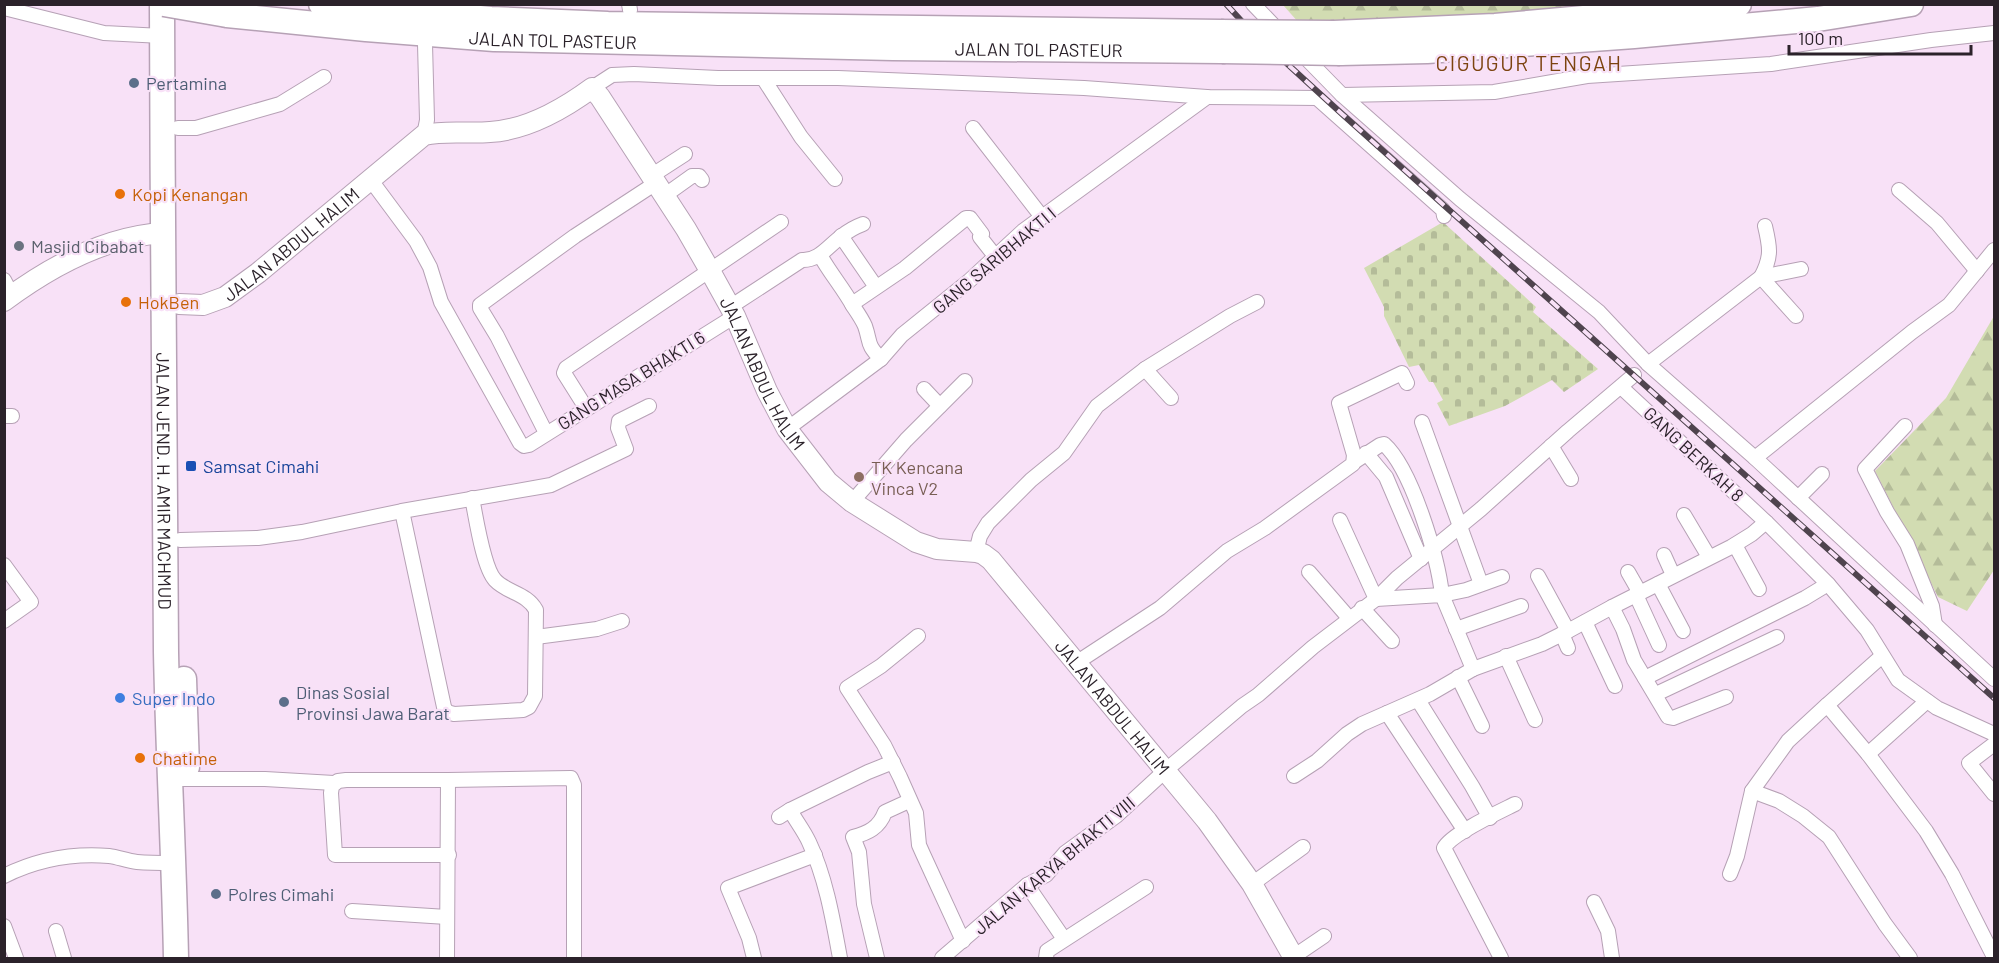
<svg xmlns="http://www.w3.org/2000/svg" width="1999" height="963" font-family="Barlow,sans-serif">
	<style>
		.forest { fill: url(#forest-firs) }
		.cemetery { fill: url(#cemetery-stones) }
		.lines { fill: none; stroke-linecap: round; stroke-linejoin: round }
		.street-casing { stroke: #b6a1b5; stroke-width: 16 }
		.secondary-casing { stroke: #b6a1b5; stroke-width: 22 }
		.highway-casing { stroke: #b6a1b5; stroke-width: 27 }
		.street { stroke: #fff; stroke-width: 14 }
		.secondary { stroke: #fff; stroke-width: 20 }
		.highway { stroke: #fff; stroke-width: 24 }
		.rail-casing { stroke: #4f444e; stroke-width: 6 }
		.rail { stroke: #f8e1f7; stroke-width: 4; stroke-dasharray: 11; stroke-linecap: butt }
		.highway-bridge-casing { stroke: #b6a1b5; stroke-width: 27; stroke-linecap: butt }
		.highway-bridge { stroke: #fff; stroke-width: 24 }
		.service-dot { fill: #5c6f8a; stroke: #f8e1f7; stroke-width: 2 }
		.food-dot { fill: #e8710a; stroke: #f8e1f7; stroke-width: 2 }
		.worship-dot { fill: #6b7280; stroke: #f8e1f7; stroke-width: 2 }
		.transit-dot { fill: #1a4fb4; stroke: #f8e1f7; stroke-width: 2 }
		.education-dot { fill: #8d6e63; stroke: #f8e1f7; stroke-width: 2 }
		.shop-dot { fill: #3f7fe0; stroke: #f8e1f7; stroke-width: 2 }
		.labels { text-anchor: middle; dominant-baseline: central; stroke-width: 4.5; stroke-linejoin: round; paint-order: stroke }
		.street-label { font-size: 18px; fill: #2b222a; stroke: #f8e1f7 }
		.service-label { font-size: 18px; fill: #4e5e75; stroke: #f8e1f7; text-anchor: start }
		.food-label { font-size: 18px; fill: #c56008; stroke: #f8e1f7; text-anchor: start }
		.worship-label { font-size: 18px; fill: #5b616d; stroke: #f8e1f7; text-anchor: start }
		.transit-label { font-size: 18px; fill: #164399; stroke: #f8e1f7; text-anchor: start }
		.education-label { font-size: 18px; fill: #785e54; stroke: #f8e1f7; text-anchor: start }
		.shop-label { font-size: 18px; fill: #366cbe; stroke: #f8e1f7; text-anchor: start }
		.quarter-label { font-size: 21px; letter-spacing: 1.5px; fill: #7c430f; stroke: #f8e1f7 }
	</style>
	<defs>
		<pattern id="forest-firs" width="22" height="20" patternUnits="userSpaceOnUse" patternTransform="scale(1.5)"><rect width="22" height="20" fill="#d2dcb2"/><path d="M5 1l3.5 6h-7zM16 11l3.5 6h-7z" fill="#b4bc99"/></pattern>
		<pattern id="cemetery-stones" width="16" height="16" patternUnits="userSpaceOnUse" patternTransform="scale(1.5)"><rect width="16" height="16" fill="#d2dcb2"/><path d="M2 7V4a2 2 0 0 1 4 0v3zM10 15v-3a2 2 0 0 1 4 0v3z" fill="#b4bc99"/></pattern>
	</defs>
	<rect width="100%" height="100%" fill="#f8e1f7"/>
	<!-- forest -->
	<g class="forest">
		<path d="M 1283,5 L 1648,5 L 1447,17 L 1299,23 Z"/>
		<path d="M 1994,316 L 1994,570 L 1967,611 L 1938,597 L 1875,471 L 1946,398 Z"/>
	</g>
	<!-- cemetery -->
	<path class="cemetery" d="M 1443,222 L 1536,307 L 1533,312 L 1598,369 L 1564,392 L 1552,380 L 1505,406 L 1449,426 L 1437,403 L 1443,400 L 1433,382 L 1429,382 L 1419,365 L 1409,367 L 1384,316 L 1384,307 L 1364,268 Z"/>
	<g class="lines">
		<!-- street casing -->
		<g class="street-casing">
			<g id="street">
				<path d="M 629,4 L 630,10"/>
				<path d="M 1253,4 L 1280,32"/>
				<path d="M 4,8 L 104,33 L 162,36"/>
				<path d="M 1300,52 L 1342,95 L 1460,199 L 1599,312 L 1648,364 L 1755,458 L 1994,679"/>
				<path d="M 763,78 L 801,137 L 835,179"/>
				<path d="M 592,88 L 612,75 L 634,74 L 718,78 L 838,78 L 1084,88 L 1207,97 L 1317,98 L 1443,210 L 1444,216"/>
				<path d="M 1342,95 L 1494,92 L 1587,76 L 1771,64 L 1931,40 L 1994,33"/>
				<path d="M 178,128 L 196,128 L 280,104 L 324,77"/>
				<path d="M 973,128 L 1042,217"/>
				<path d="M 424,135 L 427,120 L 425,44"/>
				<path d="M 651,176 L 685,154"/>
				<path d="M 370,179 L 416,241 L 430,267 L 441,302 L 520,443 L 524,446 L 529,445 L 735,316"/>
				<path d="M 1899,190 L 1937,223 L 1977,271"/>
				<path d="M 664,196 L 692,176 L 699,176 L 702,180"/>
				<path d="M 1765,226 C 1770,247 1772,257 1761,277 L 1796,316"/>
				<path d="M 841,236 L 876,287"/>
				<path d="M 820,255 C 830,273 843,288 853,306 C 857,312 862,319 865,326 C 871,343 866,344 881,359"/>
				<path d="M 4,280 L 12,295"/>
				<path d="M 852,304 L 905,268 L 966,218 L 970,218 L 982,234 L 980,237 L 995,256"/>
				<path d="M 730,307 L 802,260 C 819,261 829,245 842,236 C 848,231 855,227 863,224"/>
				<path d="M 1648,364 L 1761,277 L 1801,269"/>
				<path d="M 1145,369 L 1171,398"/>
				<path d="M 1621,387 L 1766,522 L 1828,584 L 1867,630 L 1898,680 L 1937,708 L 1994,734"/>
				<path d="M 924,389 L 940,406"/>
				<path d="M 586,408 L 564,373 L 566,368 L 781,222"/>
				<path d="M 4,416 L 12,416"/>
				<path d="M 1422,422 L 1481,584"/>
				<path d="M 1905,426 L 1865,469 L 1887,512 L 1907,544 L 1932,606 L 1935,625"/>
				<path d="M 787,429 L 881,359 L 902,335 L 969,281 L 1023,231 L 1207,97"/>
				<path d="M 546,433 L 497,336 L 480,308 L 480,305 L 575,236 L 656,183"/>
				<path d="M 1551,446 L 1571,479"/>
				<path d="M 1366,453 L 1386,477 L 1421,559"/>
				<path d="M 1755,458 L 1912,332 L 1949,305 L 1994,250"/>
				<path d="M 1354,462 L 1380,445 L 1384,444 C 1412,469 1438,558 1442,595 L 1466,590 L 1502,577"/>
				<path d="M 1798,498 L 1822,474"/>
				<path d="M 852,502 L 906,440 L 965,381"/>
				<path d="M 402,511 L 444,707 L 447,712 L 454,714 L 523,710 L 529,707 L 535,696 L 536,610 C 527,593 507,593 495,580 C 483,567 476,517 472,498"/>
				<path d="M 1684,515 L 1709,557"/>
				<path d="M 1340,520 L 1376,599"/>
				<path d="M 180,540 L 258,538 L 302,532 L 402,511 L 551,485 L 626,449 L 618,428 L 619,421 L 649,406"/>
				<path d="M 1735,545 L 1759,589"/>
				<path d="M 976,552 L 980,536 L 988,523 L 1031,480 L 1064,453 L 1097,406 L 1145,369 L 1230,316 L 1257,302"/>
				<path d="M 1664,555 L 1673,575"/>
				<path d="M 4,565 L 31,602 L 4,621"/>
				<path d="M 1309,572 L 1349,618"/>
				<path d="M 1628,572 L 1640,593"/>
				<path d="M 1538,576 L 1568,631"/>
				<path d="M 1658,584 L 1683,631"/>
				<path d="M 1636,595 L 1659,645"/>
				<path d="M 1376,599 L 1442,595 L 1473,669"/>
				<path d="M 1612,607 L 1623,629 L 1634,660 L 1668,717 L 1673,718 L 1726,697"/>
				<path d="M 1362,608 L 1392,641"/>
				<path d="M 1585,622 L 1615,686"/>
				<path d="M 1456,629 L 1521,606"/>
				<path d="M 1562,634 L 1568,648"/>
				<path d="M 918,636 L 881,666 L 847,688 L 884,745 L 900,777 L 916,813 L 919,845 L 923,854 L 963,941"/>
				<path d="M 536,637 L 597,629 L 622,621"/>
				<path d="M 1506,656 L 1535,720"/>
				<path d="M 1076,663 L 1160,608 L 1227,551 L 1265,528 L 1353,464 L 1354,455 L 1339,403 L 1402,373 L 1407,383"/>
				<path d="M 1458,677 L 1482,726"/>
				<path d="M 1645,678 L 1805,598 L 1828,584"/>
				<path d="M 1656,694 L 1777,637"/>
				<path d="M 1418,700 L 1472,786 L 1490,818"/>
				<path d="M 1827,705 L 1882,656"/>
				<path d="M 1387,713 L 1465,831"/>
				<path d="M 1994,744 L 1969,763 L 1994,794"/>
				<path d="M 1868,754 L 1927,701"/>
				<path d="M 1294,776 L 1317,761 L 1347,734 L 1362,724 L 1430,694 L 1473,669 L 1542,644 L 1568,631 L 1612,607 L 1731,547 L 1752,534 L 1766,522"/>
				<path d="M 170,779 L 265,779 L 334,783"/>
				<path d="M 1752,791 L 1779,801 L 1803,816 L 1829,837 L 1885,924 L 1910,958"/>
				<path d="M 790,810 C 796,821 804,831 809,842 C 826,878 833,920 840,958"/>
				<path d="M 779,817 L 790,810 L 868,772 L 893,762"/>
				<path d="M 449,855 L 335,855 L 331,793 L 332,786 L 338,781 L 346,780 L 448,780 L 571,778 L 574,785 L 574,958"/>
				<path d="M 1730,874 L 1737,856 L 1752,791 L 1788,741 L 1827,705 L 1868,754 L 1926,831 L 1952,874 L 1994,957"/>
				<path d="M 4,876 C 38,859 72,853 109,856 C 118,857 127,861 137,862 C 149,863 162,863 174,863"/>
				<path d="M 1252,884 L 1303,847"/>
				<path d="M 1027,885 L 1064,939"/>
				<path d="M 1594,902 L 1608,931 L 1612,958"/>
				<path d="M 352,911 L 447,917"/>
				<path d="M 4,926 L 16,958"/>
				<path d="M 56,931 L 64,958"/>
				<path d="M 1293,957 L 1324,936"/>
				<path d="M 447,958 L 448,780"/>
				<path d="M 754,958 L 749,938 L 728,888 L 815,855"/>
				<path d="M 877,958 L 864,904 L 859,852 L 853,837 C 868,833 879,828 885,812 L 909,801"/>
				<path d="M 942,958 L 1027,885 L 1046,875 L 1065,853 L 1116,816 L 1166,770 L 1242,706 L 1258,695 L 1313,647 L 1376,599 L 1397,578 L 1481,509 L 1568,431 L 1634,375"/>
				<path d="M 1046,958 L 1047,951 L 1146,887"/>
				<path d="M 1501,958 L 1444,848 C 1451,834 1499,812 1515,804"/>
			</g>
		</g>
		<!-- secondary casing -->
		<g class="secondary-casing">
			<g id="secondary">
				<path d="M 4,301 C 51,266 106,236 164,233"/>
				<path id="s1" d="M 179,304 L 203,305 L 225,297 L 258,273 L 424,135 C 446,130 467,134 490,132 C 527,130 562,110 592,88 L 600,97 L 686,229 L 709,269 L 735,316 L 767,391 L 787,429 L 828,482 L 852,502 L 916,542 L 937,549 L 976,552 L 983,554 L 991,560 L 1207,821 L 1252,884 L 1294,958"/>
			</g>
		</g>
		<!-- highway casing -->
		<g class="highway-casing">
			<g id="highway">
				<path id="s2" d="M 162,4 C 163,220 163,436 166,652 C 168,754 174,856 176,958"/>
				<path d="M 321,4 L 491,19 L 608,24 L 1221,32"/>
				<path id="s3" d="M 227,15 L 366,29 L 494,39 L 893,48 L 1222,51"/>
				<path d="M 1334,33 L 1495,26 L 1739,4"/>
				<path d="M 1340,53 L 1427,51 L 1634,36 L 1818,19 L 1911,4"/>
				<path d="M 184,679 L 187,767"/>
			</g>
		</g>
		<!-- street -->
		<use href="#street" class="street"/>
		<!-- secondary -->
		<use href="#secondary" class="secondary"/>
		<!-- highway -->
		<use href="#highway" class="highway"/>
		<!-- rail casing -->
		<g class="rail-casing">
			<path id="rail" d="M 1226,4 L 1248,28 L 1342,114 L 1994,698"/>
		</g>
		<!-- rail -->
		<use href="#rail" class="rail"/>
		<!-- highway-bridge casing -->
		<g class="highway-bridge-casing">
			<g id="highway-bridge">
				<path d="M 164,4 L 227,15"/>
				<path d="M 1221,32 L 1334,33"/>
				<path d="M 1222,51 L 1340,53"/>
			</g>
		</g>
		<!-- highway-bridge -->
		<use href="#highway-bridge" class="highway-bridge"/>
	</g>
	<!-- markers -->
	<g class="service-dot">
		<circle cx="134" cy="83" r="6"/>
		<circle cx="284" cy="702" r="6"/>
		<circle cx="216" cy="894" r="6"/>
	</g>
	<g class="food-dot">
		<circle cx="120" cy="194" r="6"/>
		<circle cx="126" cy="302" r="6"/>
		<circle cx="140" cy="758" r="6"/>
	</g>
	<circle class="worship-dot" cx="19" cy="246" r="6"/>
	<rect class="transit-dot" x="185" y="460" width="12" height="12" rx="3"/>
	<circle class="education-dot" cx="859" cy="477" r="6"/>
	<circle class="shop-dot" cx="120" cy="698" r="6"/>
	<g class="labels">
		<!-- street labels -->
		<g class="street-label">
			<text stroke="none"><textPath href="#s3" startOffset="327">JALAN TOL PASTEUR</textPath></text>
			<text stroke="none"><textPath href="#s3" startOffset="813">JALAN TOL PASTEUR</textPath></text>
			<text stroke="none"><textPath href="#s1" startOffset="132">JALAN ABDUL HALIM</textPath></text>
			<text transform="translate(994 260) rotate(-40)">GANG SARIBHAKTI I</text>
			<text stroke="none"><textPath href="#s1" startOffset="816">JALAN ABDUL HALIM</textPath></text>
			<text transform="translate(631 380) rotate(-32)">GANG MASA BHAKTI 6</text>
			<text transform="translate(1694 454) rotate(43)">GANG BERKAH 8</text>
			<text stroke="none"><textPath href="#s2" startOffset="477">JALAN JEND. H. AMIR MACHMUD</textPath></text>
			<text stroke="none"><textPath href="#s1" startOffset="1320">JALAN ABDUL HALIM</textPath></text>
			<text transform="translate(1054 865) rotate(-40)">JALAN KARYA BHAKTI VIII</text>
		</g>
		<!-- service labels -->
		<g class="service-label">
			<text x="146" y="83">Pertamina</text>
			<text x="296" y="692">Dinas Sosial<tspan x="296" dy="21">Provinsi Jawa Barat</tspan></text>
			<text x="228" y="894">Polres Cimahi</text>
		</g>
		<!-- food labels -->
		<g class="food-label">
			<text x="132" y="194">Kopi Kenangan</text>
			<text x="138" y="302">HokBen</text>
			<text x="152" y="758">Chatime</text>
		</g>
		<!-- worship labels -->
		<g class="worship-label">
			<text x="31" y="246">Masjid Cibabat</text>
		</g>
		<!-- transit labels -->
		<g class="transit-label">
			<text x="203" y="466">Samsat Cimahi</text>
		</g>
		<!-- education labels -->
		<g class="education-label">
			<text x="871" y="467">TK Kencana<tspan x="871" dy="21">Vinca V2</tspan></text>
		</g>
		<!-- shop labels -->
		<g class="shop-label">
			<text x="132" y="698">Super Indo</text>
		</g>
		<!-- quarter labels -->
		<g class="quarter-label">
			<text x="1529" y="62">CIGUGUR TENGAH</text>
		</g>
	</g>
	<!-- border -->
	<rect width="1999" height="963" fill="none" stroke="#2b222a" stroke-width="12"/>
	<!-- scale -->
	<path d="M1789 45v9h182v-9" fill="none" stroke="#2b222a" stroke-width="3"/>
	<text x="1798" y="45" font-size="18" fill="#2b222a" stroke="#f8e1f7" stroke-width="4.5" paint-order="stroke">100 m</text>
</svg>
